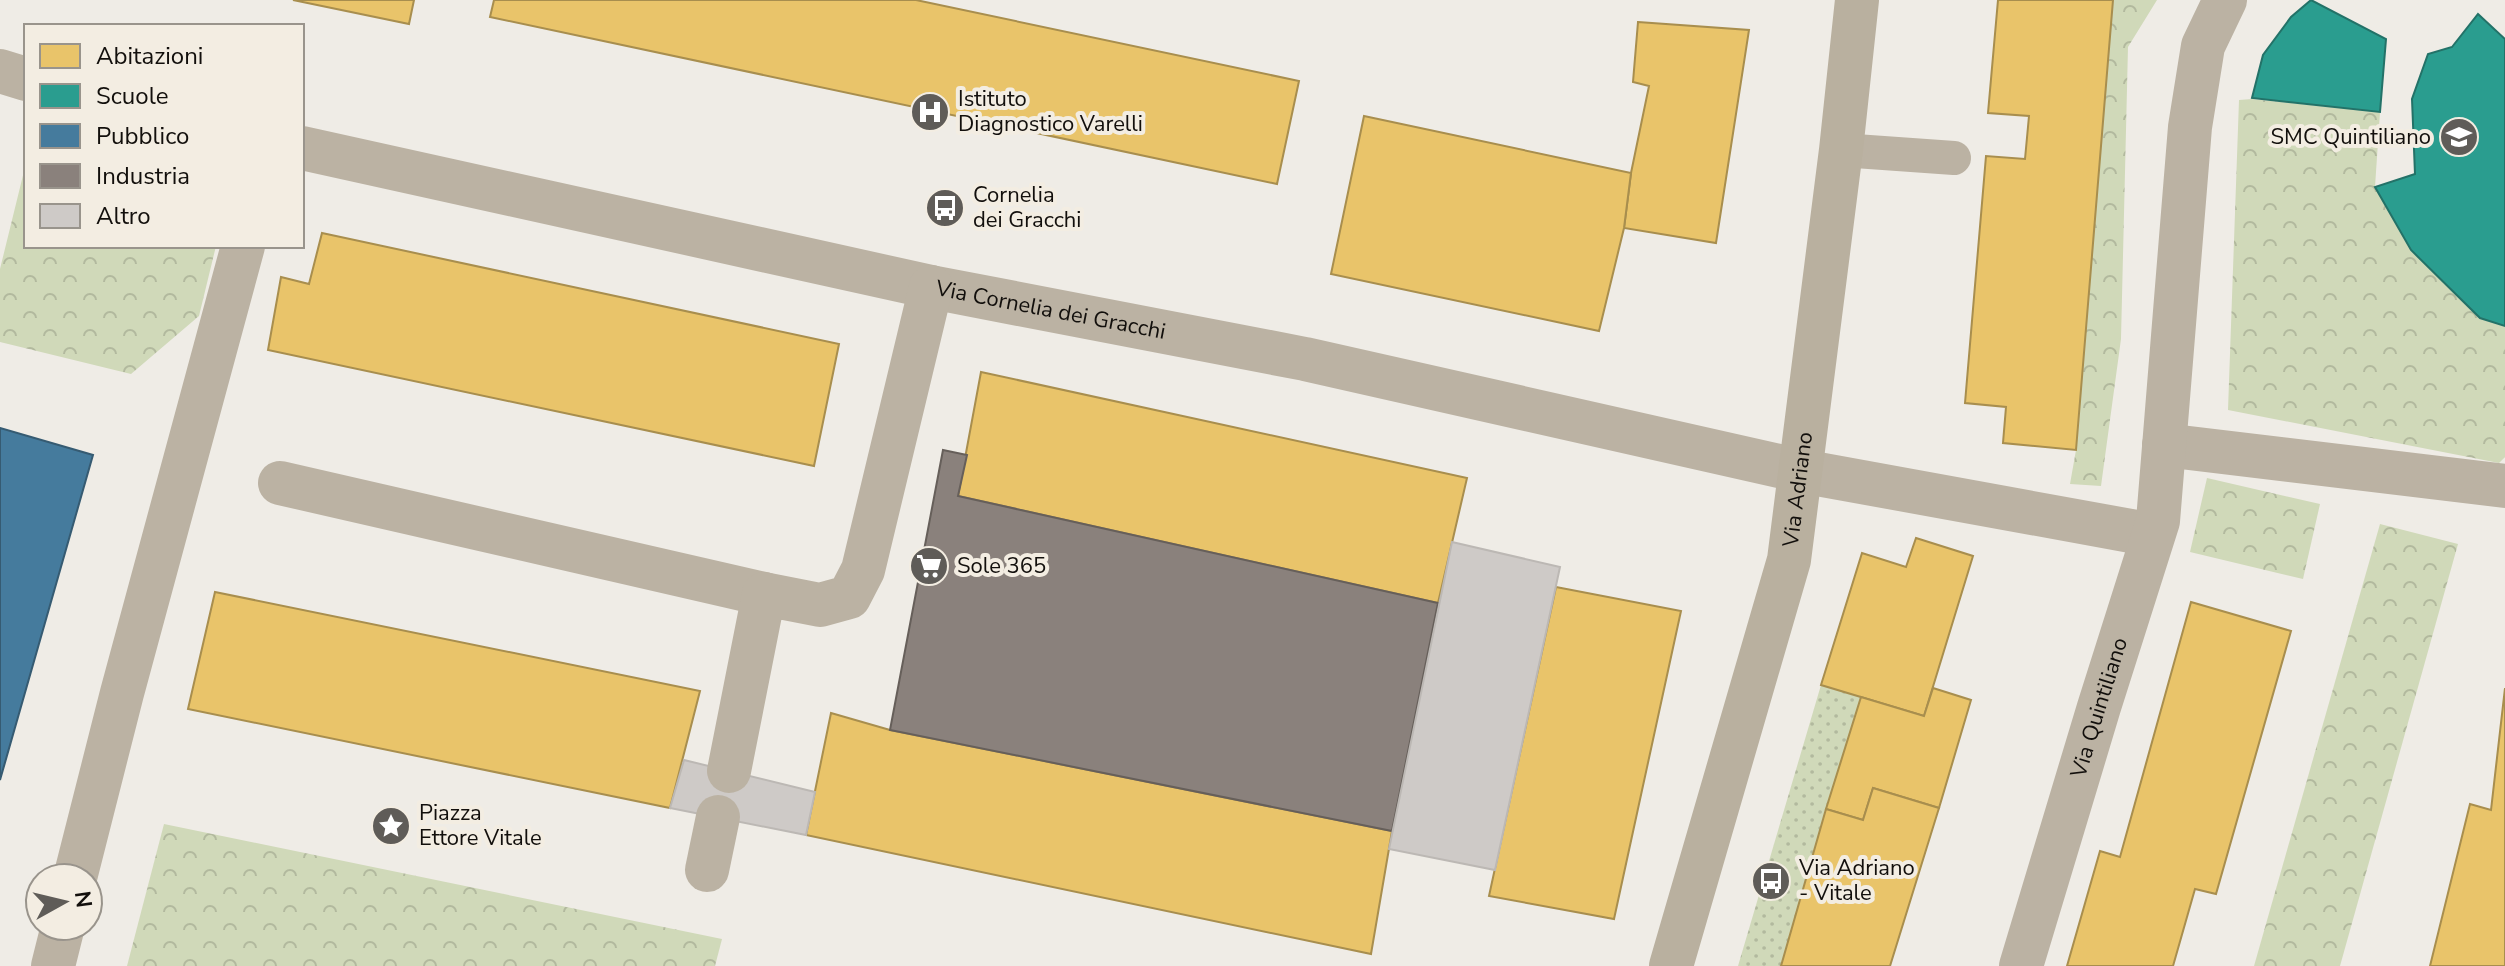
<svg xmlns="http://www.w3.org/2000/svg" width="2505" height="966" font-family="'Nunito Sans',sans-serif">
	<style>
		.grass { fill: url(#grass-dots) }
		.park { fill: url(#park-crowns) }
		.homes { fill: #e9c46a; stroke: #a88e4e; stroke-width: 2 }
		.schools { fill: #2a9d8f; stroke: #237268; stroke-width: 2 }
		.public { fill: #457b9d; stroke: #365b72; stroke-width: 2 }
		.industry { fill: #8a817c; stroke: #665f5a; stroke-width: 2 }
		.building { fill: #cecac7; stroke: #bcb8b4; stroke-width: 2 }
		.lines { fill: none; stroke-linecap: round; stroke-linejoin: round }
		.lane { stroke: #bbb2a3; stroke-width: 34 }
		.street { stroke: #bbb2a3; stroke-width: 44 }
		.secondary { stroke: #b9b09f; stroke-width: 44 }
		.labels { text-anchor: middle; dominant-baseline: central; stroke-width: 8; stroke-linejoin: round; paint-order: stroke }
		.poi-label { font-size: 22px; fill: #120f0c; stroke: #f3ede2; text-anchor: start }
		.street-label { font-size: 22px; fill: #120f0c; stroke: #f3ede2 }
	</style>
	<defs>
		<pattern id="grass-dots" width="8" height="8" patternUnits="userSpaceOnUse" patternTransform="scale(2)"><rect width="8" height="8" fill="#d0d9b9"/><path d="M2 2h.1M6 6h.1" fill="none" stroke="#b2b99e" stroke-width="1.8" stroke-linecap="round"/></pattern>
		<pattern id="park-crowns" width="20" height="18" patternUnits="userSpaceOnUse" patternTransform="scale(2)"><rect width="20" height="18" fill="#d0d9b9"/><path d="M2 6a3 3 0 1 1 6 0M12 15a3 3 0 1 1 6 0" fill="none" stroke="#b2b99e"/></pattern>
	</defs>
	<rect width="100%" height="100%" fill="#efece6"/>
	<!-- grass -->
	<path class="grass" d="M 1821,685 L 1861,697 L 1826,809 L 1781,966 L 1738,966 Z"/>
	<!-- park -->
	<g class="park">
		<path d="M 2113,0 L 2157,0 L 2128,47 L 2121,339 L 2101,486 L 2070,484 L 2076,450 Z"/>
		<path d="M 2252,99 L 2380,112 L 2375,187 L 2411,250 L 2480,318 L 2505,326 L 2505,457 L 2499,463 L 2228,410 L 2239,100 Z"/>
		<path d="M 26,163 L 26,246 L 216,246 L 199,316 L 131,374 L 0,342 L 0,269 Z"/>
		<path d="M 2207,478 L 2320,504 L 2303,579 L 2190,552 Z"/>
		<path d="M 2380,524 L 2458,544 L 2340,966 L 2254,966 Z"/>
		<path d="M 164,824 L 722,939 L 715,966 L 127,966 Z"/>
	</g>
	<!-- homes -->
	<g class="homes">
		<path d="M 293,0 L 414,0 L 409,24 Z"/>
		<path d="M 494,0 L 916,0 L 1299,81 L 1277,184 L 490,17 Z"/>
		<path d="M 1998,0 L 2113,0 L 2076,450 L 2003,443 L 2006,407 L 1965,403 L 1986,156 L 2025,159 L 2029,116 L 1988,113 Z"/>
		<path d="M 1638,22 L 1749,30 L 1716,243 L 1624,228 L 1631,173 L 1649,86 L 1633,82 Z"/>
		<path d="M 1364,116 L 1631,173 L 1624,228 L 1599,331 L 1331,274 Z"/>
		<path d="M 322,233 L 839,344 L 814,466 L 268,350 L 281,277 L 309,284 Z"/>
		<path d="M 981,372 L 1467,478 L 1438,603 L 958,496 Z"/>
		<path d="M 1916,538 L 1973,556 L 1924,716 L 1821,685 L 1862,553 L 1906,567 Z"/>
		<path d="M 1556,587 L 1681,611 L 1614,919 L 1489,896 Z"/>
		<path d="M 215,592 L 700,691 L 670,808 L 188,709 Z"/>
		<path d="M 2191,602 L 2291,631 L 2216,894 L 2195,889 L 2173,966 L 2067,966 L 2100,851 L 2120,857 Z"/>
		<path d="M 1933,688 L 1971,700 L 1939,808 L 1873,788 L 1863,820 L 1826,809 L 1861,697 L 1924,716 Z"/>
		<path d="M 2505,688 L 2505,966 L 2430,966 L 2470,804 L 2491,810 Z"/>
		<path d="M 831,713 L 890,730 L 1392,831 L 1371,954 L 806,835 Z"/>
		<path d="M 1873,788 L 1939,808 L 1890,966 L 1781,966 L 1826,809 L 1863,820 Z"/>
	</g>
	<!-- schools -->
	<g class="schools">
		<path d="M 2311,0 L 2386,39 L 2380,112 L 2252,98 L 2263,55 L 2291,17 Z"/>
		<path d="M 2478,14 L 2505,39 L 2505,326 L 2480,318 L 2411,250 L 2375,187 L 2415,174 L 2412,99 L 2428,54 L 2452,47 Z"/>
	</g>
	<!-- public -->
	<path class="public" d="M 0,428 L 93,455 L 0,780 Z"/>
	<!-- industry -->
	<path class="industry" d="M 943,450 L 967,455 L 958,496 L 1438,603 L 1392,831 L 890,730 Z"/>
	<!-- building -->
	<g class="building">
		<path d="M 1452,542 L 1560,567 L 1495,870 L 1389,849 Z"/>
		<path d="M 684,760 L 815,792 L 806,835 L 670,808 Z"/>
	</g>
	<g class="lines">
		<!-- lane -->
		<path class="lane" d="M 1841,150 L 1954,158"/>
		<!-- street -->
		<g class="street">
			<path d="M 0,71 L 26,79"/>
			<path id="s1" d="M 302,148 L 931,287 L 1305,359 L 1801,471 L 2153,535"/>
			<path d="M 2164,445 L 2505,486"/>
			<path d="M 280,483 L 764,594"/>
			<path d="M 729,771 L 764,594 L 820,605 L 849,597 L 863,570 L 931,287"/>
			<path d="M 707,870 L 718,817"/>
			<path d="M 75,878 L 122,693 L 243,246"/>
			<path d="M 53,966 L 63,926"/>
			<path id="s2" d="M 2021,966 L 2099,707 L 2158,521 L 2190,127 L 2203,46 L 2225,0"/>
		</g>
		<!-- secondary -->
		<path class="secondary" id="s3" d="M 1671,966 L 1789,560 L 1841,150 L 1857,0"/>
	</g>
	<!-- icons -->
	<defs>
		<g id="hospital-disc" transform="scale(2)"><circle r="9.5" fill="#5f5c58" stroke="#f3ede2"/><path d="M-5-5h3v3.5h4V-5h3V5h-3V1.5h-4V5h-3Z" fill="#fff"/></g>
		<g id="school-disc" transform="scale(2)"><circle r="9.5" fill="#5f5c58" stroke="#f3ede2"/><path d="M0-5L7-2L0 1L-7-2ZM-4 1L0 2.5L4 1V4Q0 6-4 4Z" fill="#fff"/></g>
		<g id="bus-disc" transform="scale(2)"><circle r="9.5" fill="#5f5c58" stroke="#f3ede2"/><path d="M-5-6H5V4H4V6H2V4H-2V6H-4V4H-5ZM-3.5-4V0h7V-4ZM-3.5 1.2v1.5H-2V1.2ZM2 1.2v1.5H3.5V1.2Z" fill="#fff"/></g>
		<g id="supermarket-disc" transform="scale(2)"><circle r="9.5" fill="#5f5c58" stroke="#f3ede2"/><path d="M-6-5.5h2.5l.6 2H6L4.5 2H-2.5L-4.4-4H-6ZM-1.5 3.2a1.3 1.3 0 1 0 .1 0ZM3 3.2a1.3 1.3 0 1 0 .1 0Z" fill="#fff"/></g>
		<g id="sight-disc" transform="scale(2)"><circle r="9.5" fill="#5f5c58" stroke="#f3ede2"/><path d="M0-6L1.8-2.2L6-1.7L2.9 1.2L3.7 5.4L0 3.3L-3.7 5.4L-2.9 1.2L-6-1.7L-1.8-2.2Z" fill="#fff"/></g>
	</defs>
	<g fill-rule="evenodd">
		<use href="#hospital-disc" x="930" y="112"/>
		<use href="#school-disc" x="2459" y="137"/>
		<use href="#bus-disc" x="945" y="208"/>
		<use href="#supermarket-disc" x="929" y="566"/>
		<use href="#sight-disc" x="391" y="826"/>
		<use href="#bus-disc" x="1771" y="881"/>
	</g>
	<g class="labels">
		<!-- poi labels -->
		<g class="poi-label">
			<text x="958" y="99">Istituto<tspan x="958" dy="25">Diagnostico Varelli</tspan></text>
			<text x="2431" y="137" text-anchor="end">SMC Quintiliano</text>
			<text x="973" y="195">Cornelia<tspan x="973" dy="25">dei Gracchi</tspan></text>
			<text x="957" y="566">Sole 365</text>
			<text x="419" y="813">Piazza<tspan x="419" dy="25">Ettore Vitale</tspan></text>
			<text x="1799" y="868">Via Adriano<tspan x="1799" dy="25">- Vitale</tspan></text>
		</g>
		<!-- street labels -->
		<g class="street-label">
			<text stroke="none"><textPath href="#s1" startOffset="766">Via Cornelia dei Gracchi</textPath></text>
			<text stroke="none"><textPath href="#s3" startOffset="494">Via Adriano</textPath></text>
			<text stroke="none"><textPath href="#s2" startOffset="270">Via Quintiliano</textPath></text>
		</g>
	</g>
	<!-- legend -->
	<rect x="24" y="24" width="280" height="224" fill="#f3ede2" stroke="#99948c" stroke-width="2"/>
	<rect x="40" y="44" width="40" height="24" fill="#e9c46a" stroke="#99948c" stroke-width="2"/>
	<text x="96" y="64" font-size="24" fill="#120f0c">Abitazioni</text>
	<rect x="40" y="84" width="40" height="24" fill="#2a9d8f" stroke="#99948c" stroke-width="2"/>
	<text x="96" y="104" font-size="24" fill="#120f0c">Scuole</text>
	<rect x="40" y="124" width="40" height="24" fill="#457b9d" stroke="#99948c" stroke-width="2"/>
	<text x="96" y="144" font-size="24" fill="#120f0c">Pubblico</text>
	<rect x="40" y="164" width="40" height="24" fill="#8a817c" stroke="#99948c" stroke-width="2"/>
	<text x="96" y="184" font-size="24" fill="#120f0c">Industria</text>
	<rect x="40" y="204" width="40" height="24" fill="#cecac7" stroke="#99948c" stroke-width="2"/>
	<text x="96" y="224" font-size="24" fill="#120f0c">Altro</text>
	<!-- north arrow -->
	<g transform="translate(64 902) rotate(82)"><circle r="38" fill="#f3ede2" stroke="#99948c" stroke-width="2"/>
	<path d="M0-6L14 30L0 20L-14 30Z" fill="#5f5c58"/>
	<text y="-12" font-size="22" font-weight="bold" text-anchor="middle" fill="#120f0c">N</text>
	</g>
</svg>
